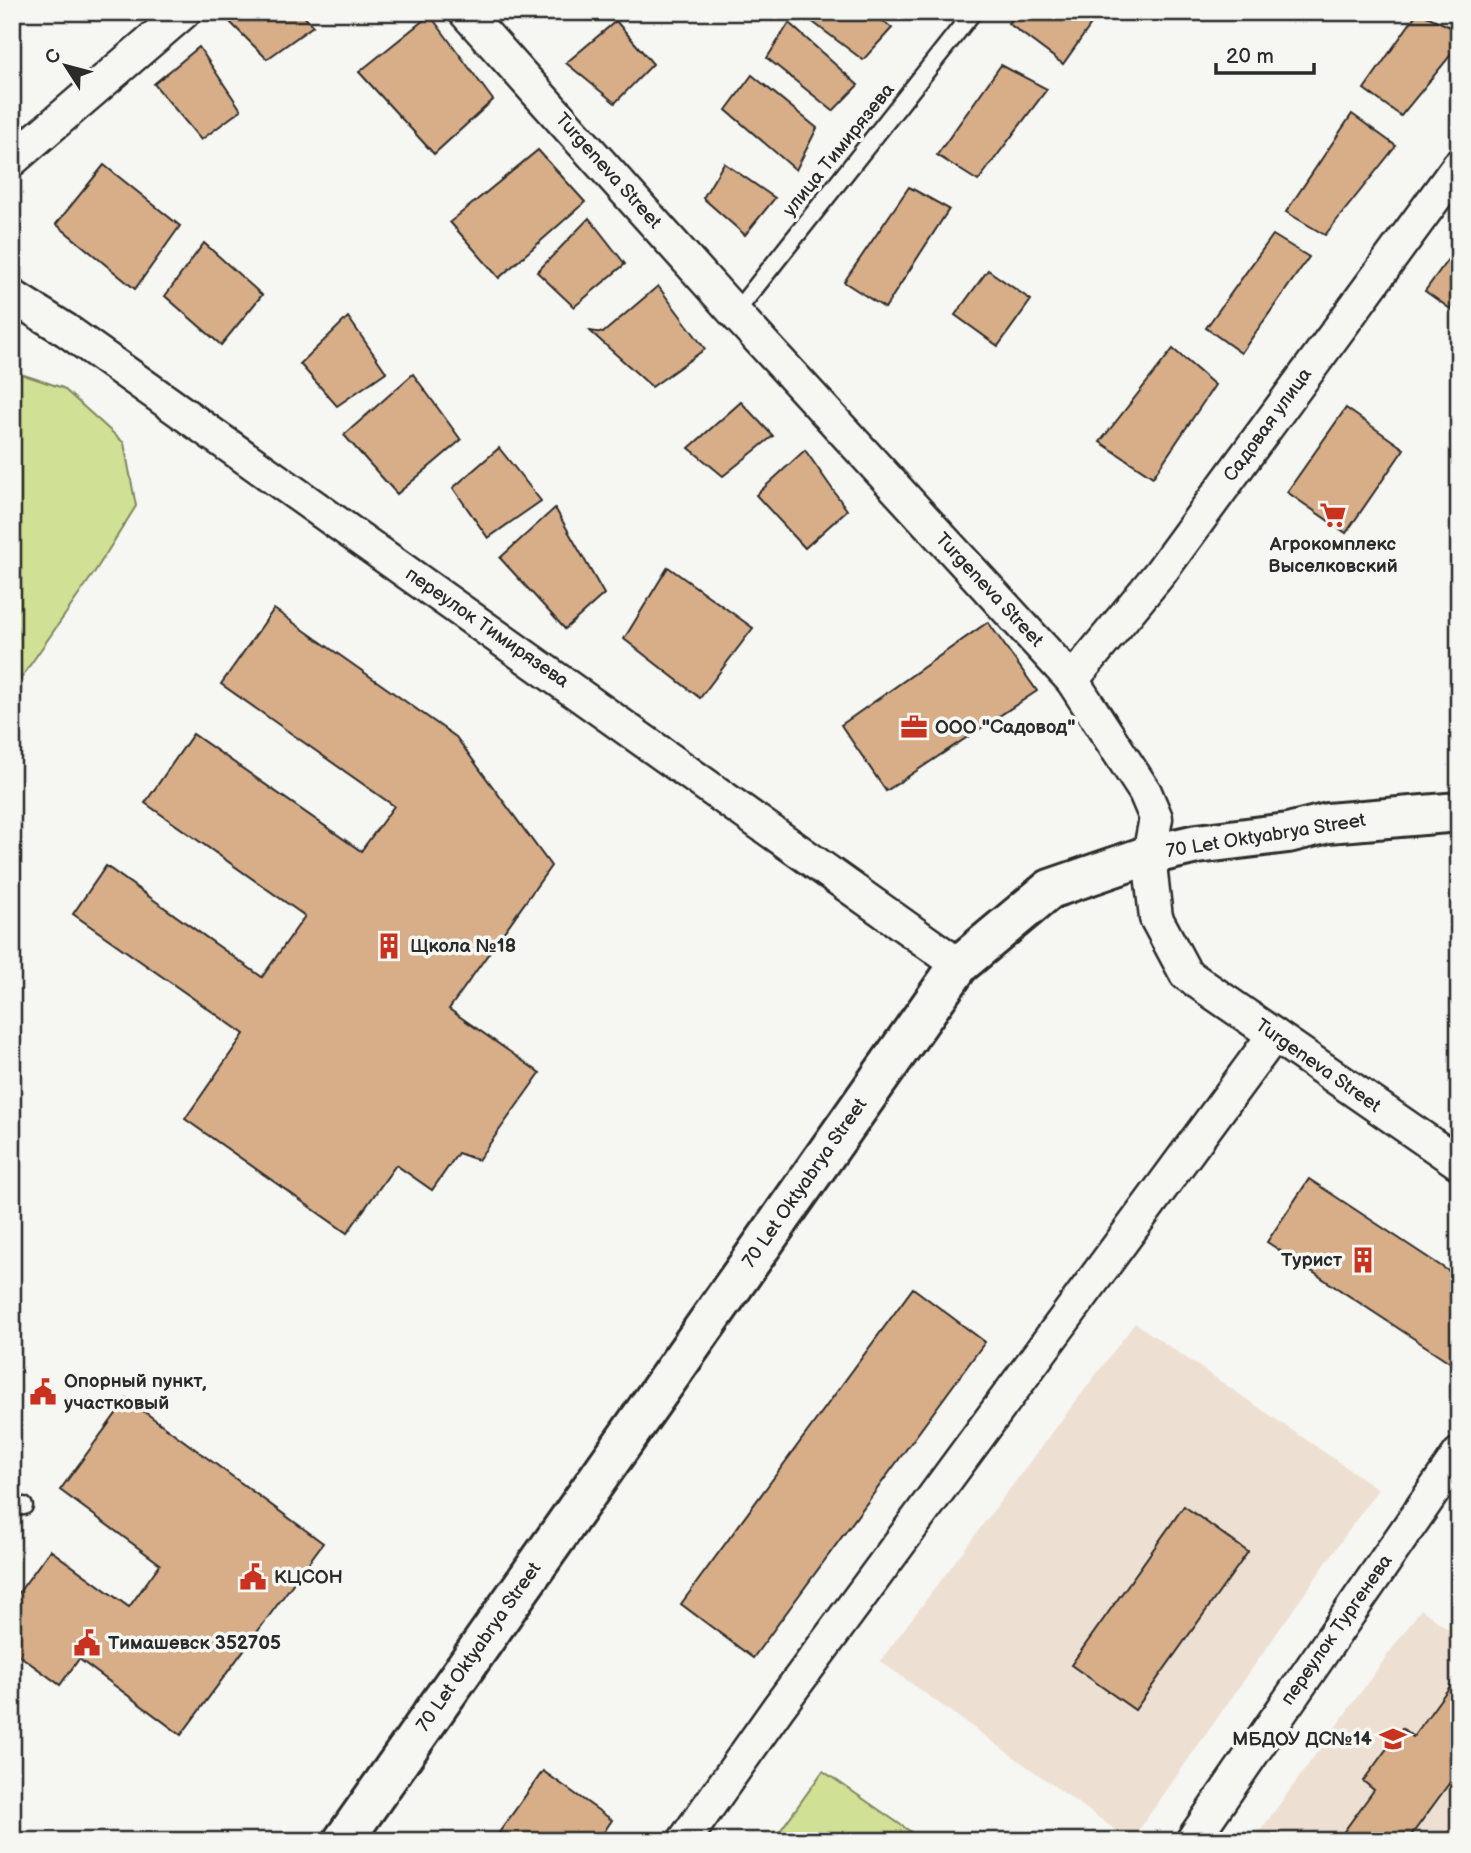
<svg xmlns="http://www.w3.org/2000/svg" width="1471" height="1853" font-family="'Balsamiq Sans',sans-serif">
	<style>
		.built { fill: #ede0d2 }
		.green { fill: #d0e094; stroke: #7e8660; stroke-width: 2 }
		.building { fill: #d8ae89; stroke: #2b2b2b; stroke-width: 2 }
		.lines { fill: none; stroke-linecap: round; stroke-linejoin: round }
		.lane-casing { stroke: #2b2b2b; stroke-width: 21 }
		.street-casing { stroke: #2b2b2b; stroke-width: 37 }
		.secondary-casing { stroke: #2b2b2b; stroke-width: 44 }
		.lane { stroke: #f6f6f2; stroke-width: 16 }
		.street { stroke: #f6f6f2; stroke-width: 32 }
		.secondary { stroke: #f6f6f2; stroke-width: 38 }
		.labels { text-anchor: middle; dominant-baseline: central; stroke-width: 7; stroke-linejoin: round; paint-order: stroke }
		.street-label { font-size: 19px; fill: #2b2b2b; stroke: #f6f6f2 }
		.poi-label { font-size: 19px; font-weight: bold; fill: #2b2b2b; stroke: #f6f6f2; text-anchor: start }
	</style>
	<rect width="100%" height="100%" fill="#f6f6f2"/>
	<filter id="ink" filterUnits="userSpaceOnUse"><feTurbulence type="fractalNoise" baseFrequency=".0143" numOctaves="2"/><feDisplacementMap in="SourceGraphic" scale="14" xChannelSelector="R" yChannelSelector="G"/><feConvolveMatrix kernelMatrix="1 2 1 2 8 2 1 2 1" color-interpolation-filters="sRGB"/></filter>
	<g filter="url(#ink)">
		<!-- built -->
		<g class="built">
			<path d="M 1135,1323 L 1378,1489 L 1131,1841 L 880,1661 Z"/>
			<path d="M 1421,1609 L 1459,1637 L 1459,1841 L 1253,1841 Z"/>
		</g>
		<!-- green -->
		<g class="green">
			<path d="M 12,371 L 63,388 L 124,443 L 136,506 L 94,573 L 12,691 Z"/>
			<path d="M 823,1771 L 924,1841 L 773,1841 Z"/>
		</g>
		<!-- building -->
		<g class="building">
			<path d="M 235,12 L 300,12 L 313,26 L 267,59 L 227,19 Z"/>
			<path d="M 815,12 L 872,12 L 892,28 L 863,60 L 810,20 Z"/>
			<path d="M 1017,12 L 1100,12 L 1063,64 L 1008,23 Z"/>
			<path d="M 1418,12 L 1459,31 L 1459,45 L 1401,116 L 1364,89 Z"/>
			<path d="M 430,15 L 493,100 L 434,154 L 359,72 Z"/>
			<path d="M 616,21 L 653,64 L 615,103 L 566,63 Z"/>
			<path d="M 789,23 L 858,85 L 833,111 L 767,58 Z"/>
			<path d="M 199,47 L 241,110 L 201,140 L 154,84 Z"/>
			<path d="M 1001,65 L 1047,89 L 978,181 L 937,155 Z"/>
			<path d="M 752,75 L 817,128 L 796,170 L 726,110 Z"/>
			<path d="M 1352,114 L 1396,146 L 1325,235 L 1286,212 Z"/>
			<path d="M 538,150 L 585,202 L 499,278 L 450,222 Z"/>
			<path d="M 724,163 L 775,198 L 745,235 L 703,198 Z"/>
			<path d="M 104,165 L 180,226 L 135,289 L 56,224 Z"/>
			<path d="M 909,187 L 949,209 L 885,308 L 844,282 Z"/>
			<path d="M 589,218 L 625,264 L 574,307 L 537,272 Z"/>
			<path d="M 1273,235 L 1309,257 L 1241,353 L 1206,328 Z"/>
			<path d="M 204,243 L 262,295 L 221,345 L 165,296 Z"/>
			<path d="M 1459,244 L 1459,315 L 1425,291 Z"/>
			<path d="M 988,270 L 1031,300 L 998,346 L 955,315 Z"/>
			<path d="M 658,286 L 705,349 L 652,387 L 590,331 L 603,333 Z"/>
			<path d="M 348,317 L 386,372 L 337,406 L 300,364 Z"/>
			<path d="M 1173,349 L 1215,385 L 1153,477 L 1100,442 Z"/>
			<path d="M 413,374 L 461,440 L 397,494 L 344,435 Z"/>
			<path d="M 741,402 L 773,436 L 723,476 L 689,448 Z"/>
			<path d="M 1346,408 L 1404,449 L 1346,533 L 1287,492 Z"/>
			<path d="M 499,448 L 541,501 L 488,538 L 453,488 Z"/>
			<path d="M 805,450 L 847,510 L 805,548 L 756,495 Z"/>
			<path d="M 555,508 L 604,594 L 565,629 L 500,558 Z"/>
			<path d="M 668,567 L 753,628 L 700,698 L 624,639 Z"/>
			<path d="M 274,609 L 456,737 L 551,866 L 449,1009 L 540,1073 L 478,1160 L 458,1153 L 432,1190 L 396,1165 L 347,1233 L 185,1119 L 244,1034 L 73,914 L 106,866 L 262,977 L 305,916 L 145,803 L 193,734 L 361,851 L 394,806 L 221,684 Z"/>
			<path d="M 988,622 L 1037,691 L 886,791 L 841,725 Z"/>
			<path d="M 1456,889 L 1459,889 L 1459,946 Z"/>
			<path d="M 1309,1179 L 1459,1278 L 1459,1352 L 1451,1363 L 1267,1242 Z"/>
			<path d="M 913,1288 L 985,1342 L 753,1658 L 681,1604 Z"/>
			<path d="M 127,1399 L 323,1543 L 181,1735 L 79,1659 L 60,1685 L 12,1650 L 12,1598 L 14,1599 L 50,1550 L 129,1607 L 160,1564 L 60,1490 Z"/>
			<path d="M 1184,1506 L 1248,1552 L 1135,1710 L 1071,1665 Z"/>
			<path d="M 1459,1674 L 1459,1770 L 1407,1841 L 1337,1841 L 1374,1790 L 1363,1781 L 1402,1728 L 1413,1737 Z"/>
			<path d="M 543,1771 L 612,1820 L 598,1841 L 493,1841 Z"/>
		</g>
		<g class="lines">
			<!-- lane casing -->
			<g class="lane-casing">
				<g id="lane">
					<path d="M 735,313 L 973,12"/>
					<path d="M 12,1507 L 24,1506"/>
				</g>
			</g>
			<!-- street casing -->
			<g class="street-casing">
				<g id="street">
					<path d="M 465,12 L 735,313 L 1072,680 L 1145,792 L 1156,818 L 1149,855 L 1156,918 L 1186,974 L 1459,1163"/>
					<path d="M 12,160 L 184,12"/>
					<path d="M 12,296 L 66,330 L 959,965"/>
					<path d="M 1072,680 L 1160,573 L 1459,165"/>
					<path d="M 684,1841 L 778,1708 L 1274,1035"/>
					<path d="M 1192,1841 L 1459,1454"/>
				</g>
			</g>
			<!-- secondary casing -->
			<g class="secondary-casing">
				<path id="secondary" d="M 343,1841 L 959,965 L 1050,889 L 1149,855 L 1197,844 L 1288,833 L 1328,823 L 1459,812"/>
			</g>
			<!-- lane -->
			<use href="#lane" class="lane"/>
			<!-- street -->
			<use href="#street" class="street"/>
			<!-- secondary -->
			<use href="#secondary" class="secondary"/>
		</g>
	</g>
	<!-- icons -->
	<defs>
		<g id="supermarket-bare" transform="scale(2.1)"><path d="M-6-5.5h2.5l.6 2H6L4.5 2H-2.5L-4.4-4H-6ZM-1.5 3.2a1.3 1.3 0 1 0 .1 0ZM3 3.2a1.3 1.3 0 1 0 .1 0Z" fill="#c8321e" stroke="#f6f6f2" stroke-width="2.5" paint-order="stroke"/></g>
		<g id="office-bare" transform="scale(2.1)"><path d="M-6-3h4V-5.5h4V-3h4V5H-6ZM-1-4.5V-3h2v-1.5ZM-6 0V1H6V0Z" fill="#c8321e" stroke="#f6f6f2" stroke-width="2.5" paint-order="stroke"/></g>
		<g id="building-bare" transform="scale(2.1)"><path d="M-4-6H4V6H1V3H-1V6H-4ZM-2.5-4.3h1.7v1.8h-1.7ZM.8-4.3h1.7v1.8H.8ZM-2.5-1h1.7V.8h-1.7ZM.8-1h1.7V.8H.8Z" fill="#c8321e" stroke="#f6f6f2" stroke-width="2.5" paint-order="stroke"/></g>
		<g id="civic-bare" transform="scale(2.1)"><path d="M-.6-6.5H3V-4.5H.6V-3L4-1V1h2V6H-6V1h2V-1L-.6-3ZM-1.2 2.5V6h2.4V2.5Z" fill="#c8321e" stroke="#f6f6f2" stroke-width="2.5" paint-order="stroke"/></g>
		<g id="school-bare" transform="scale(2.1)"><path d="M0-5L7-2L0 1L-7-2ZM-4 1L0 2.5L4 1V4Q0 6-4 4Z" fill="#c8321e" stroke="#f6f6f2" stroke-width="2.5" paint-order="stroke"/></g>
	</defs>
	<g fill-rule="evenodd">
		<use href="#supermarket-bare" x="1333" y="515"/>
		<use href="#office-bare" x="914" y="727"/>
		<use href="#building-bare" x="389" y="946"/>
		<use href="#building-bare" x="1363" y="1260"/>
		<use href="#civic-bare" x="43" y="1392"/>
		<use href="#civic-bare" x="253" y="1577"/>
		<use href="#civic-bare" x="87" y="1643"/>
		<use href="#school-bare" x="1393" y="1739"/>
	</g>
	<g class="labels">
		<!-- street labels -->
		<g class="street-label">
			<text transform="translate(839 150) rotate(-51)">улица Тимирязева</text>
			<text transform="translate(608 171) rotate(48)">Turgeneva Street</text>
			<text transform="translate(1268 425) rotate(-54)">Садовая улица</text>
			<text transform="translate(989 590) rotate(47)">Turgeneva Street</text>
			<text transform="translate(487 628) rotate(35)">переулок Тимирязева</text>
			<text transform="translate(1266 836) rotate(-9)">70 Let Oktyabrya Street</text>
			<text transform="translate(1318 1066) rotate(35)">Turgeneva Street</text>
			<text transform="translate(805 1183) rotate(-55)">70 Let Oktyabrya Street</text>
			<text transform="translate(1337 1630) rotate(-55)">переулок Тургенева</text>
			<text transform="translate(479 1647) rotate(-55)">70 Let Oktyabrya Street</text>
		</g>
		<!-- poi labels -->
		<g class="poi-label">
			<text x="1333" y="544" text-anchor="middle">Агрокомплекс<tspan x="1333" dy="22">Выселковский</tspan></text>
			<text x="935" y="727">ООО "Садовод"</text>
			<text x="410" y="946">Щкола №18</text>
			<text x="1342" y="1260" text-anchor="end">Турист</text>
			<text x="64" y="1381">Опорный пункт,<tspan x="64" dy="22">участковый</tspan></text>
			<text x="274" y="1577">КЦСОН</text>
			<text x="108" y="1643">Тимашевск 352705</text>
			<text x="1372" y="1739" text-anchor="end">МБДОУ ДС№14</text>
		</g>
	</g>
	<!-- margin -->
	<rect width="1471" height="1853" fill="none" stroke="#f6f6f2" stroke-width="42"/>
	<rect x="21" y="21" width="1429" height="1811" fill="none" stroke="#2b2b2b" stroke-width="2.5" filter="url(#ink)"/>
	<!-- north arrow -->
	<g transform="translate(66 66) rotate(306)" stroke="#f6f6f2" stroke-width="5" paint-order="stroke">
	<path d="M0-5L12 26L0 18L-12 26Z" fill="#2b2b2b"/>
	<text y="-10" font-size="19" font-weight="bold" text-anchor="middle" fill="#2b2b2b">С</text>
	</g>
	<!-- scale -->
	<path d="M1216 63v10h98v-10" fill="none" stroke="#2b2b2b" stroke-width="3.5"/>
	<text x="1226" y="63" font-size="21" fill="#2b2b2b" stroke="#f6f6f2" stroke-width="5" paint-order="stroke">20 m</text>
</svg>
